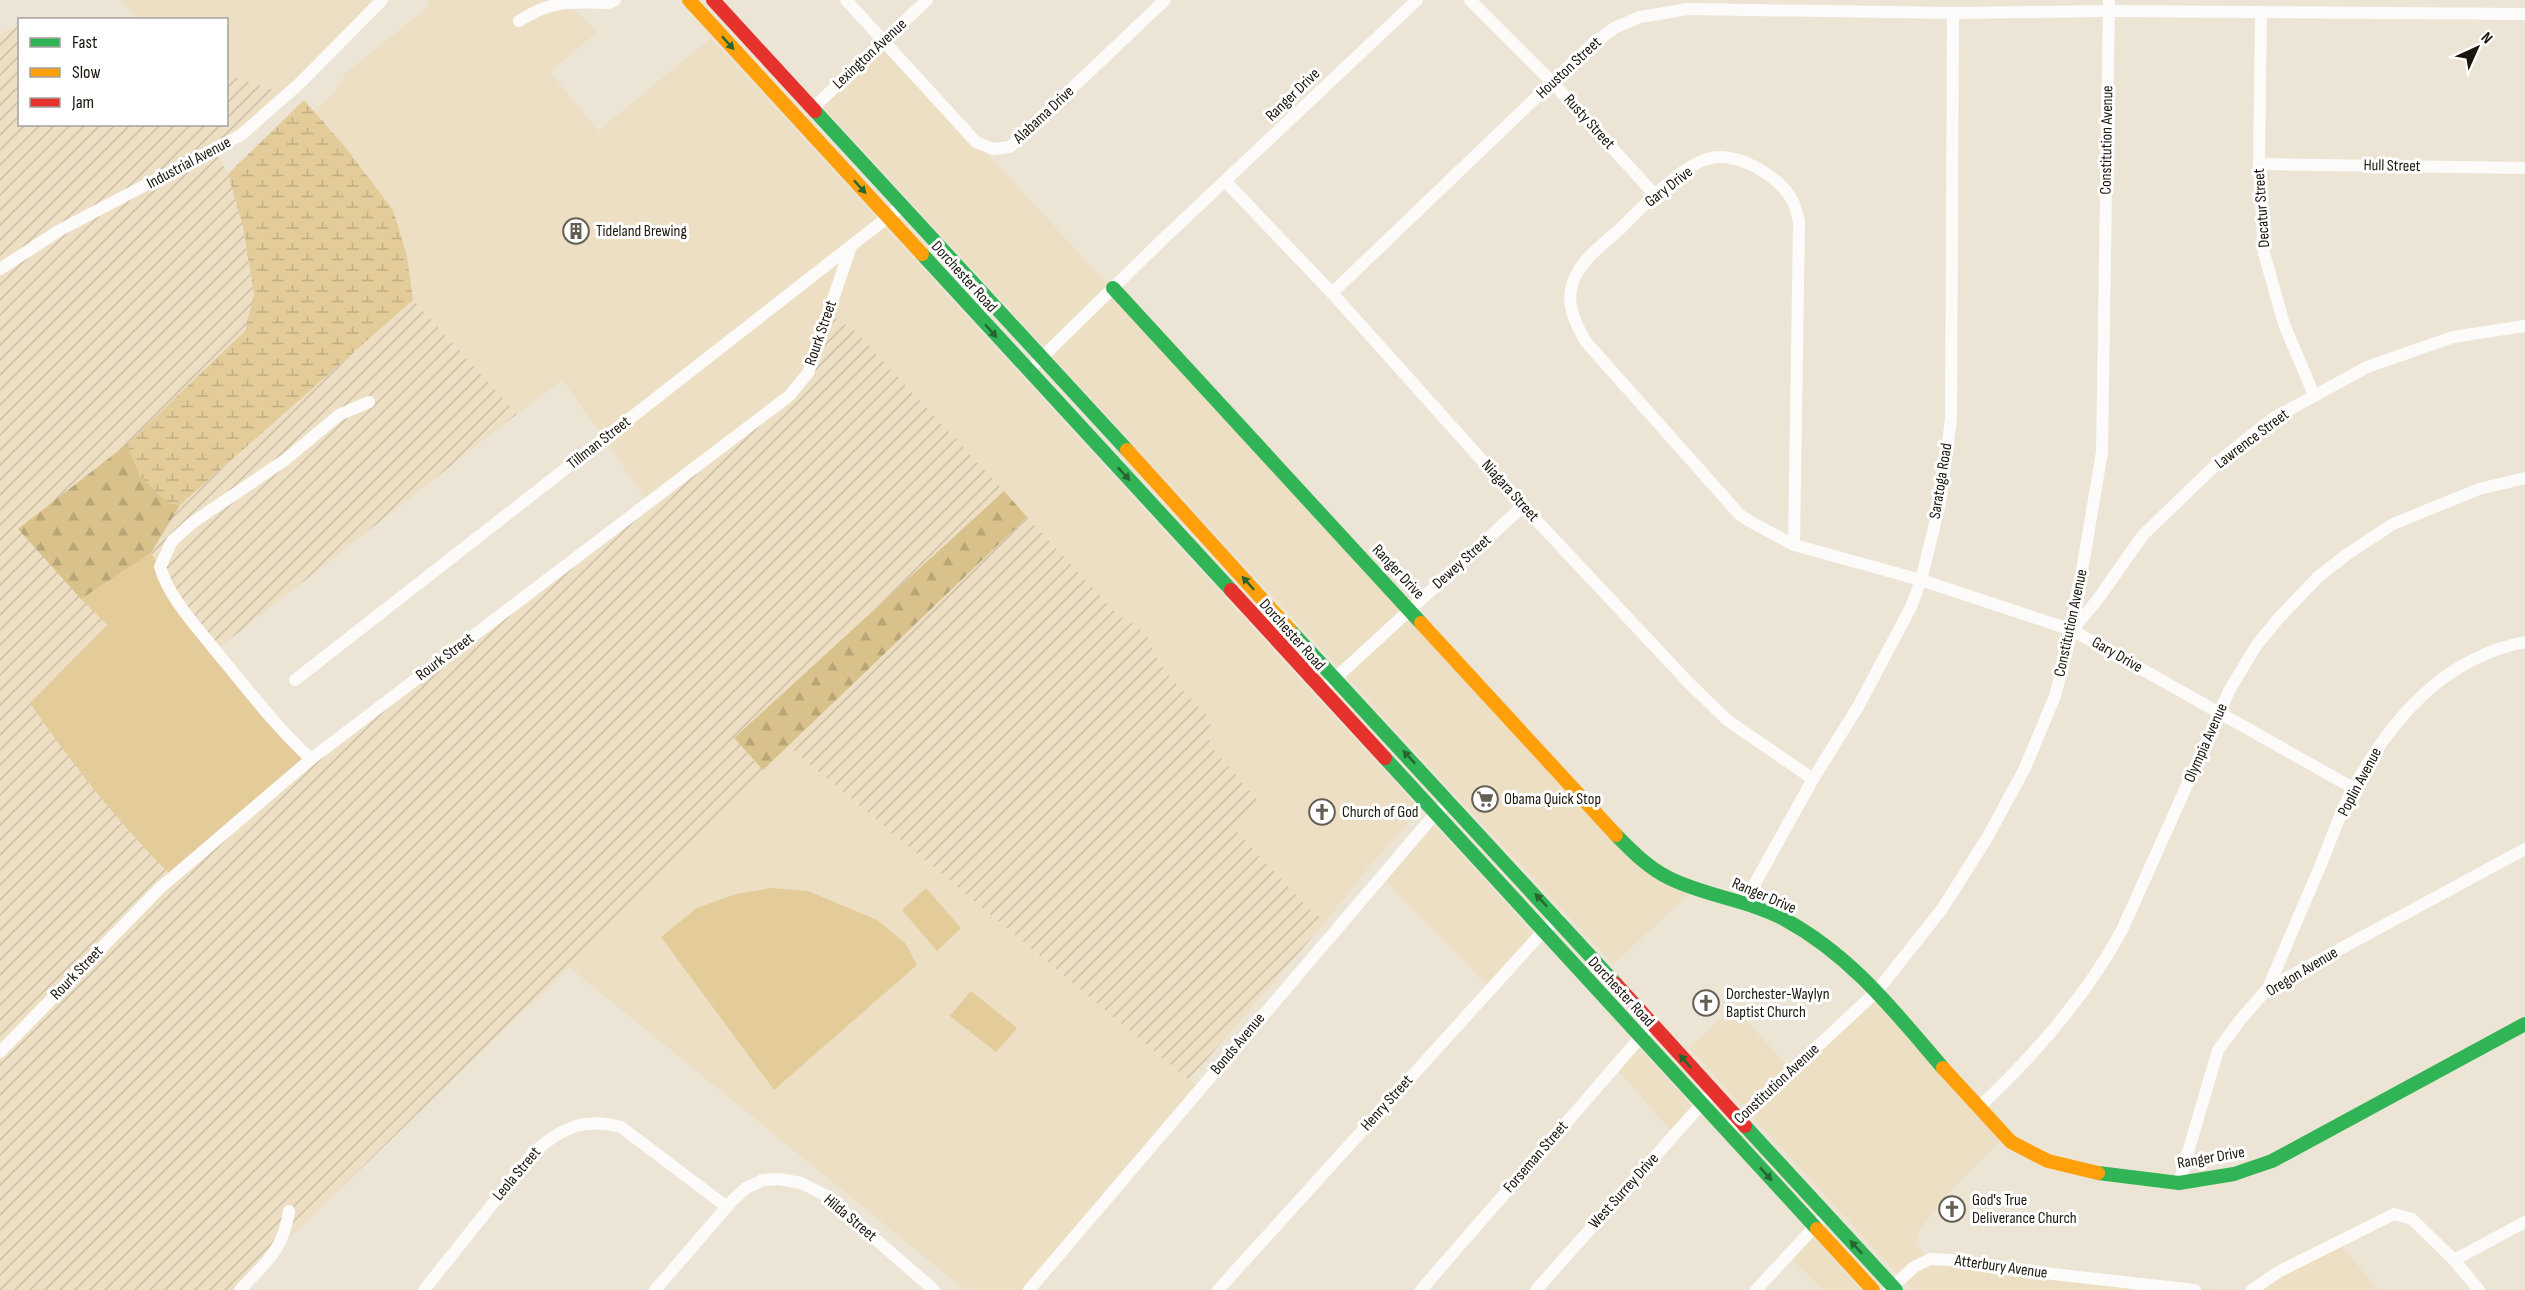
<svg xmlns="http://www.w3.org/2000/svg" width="2525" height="1290" font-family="'Sofia Sans Condensed',sans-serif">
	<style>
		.built { fill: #eddfc4 }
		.industrial { fill: url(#industrial-furrows) }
		.grass { fill: #e3cc9a }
		.forest { fill: url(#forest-firs) }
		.wetland { fill: url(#wetland-marsh) }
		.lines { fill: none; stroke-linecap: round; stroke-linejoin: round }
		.street { stroke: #fcfbf9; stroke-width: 12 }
		.fast { stroke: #30b455; stroke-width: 14 }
		.slow { stroke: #ff9f0a; stroke-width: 14 }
		.jam { stroke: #e5322d; stroke-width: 14 }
		.oneway { fill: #266530 }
		.labels { text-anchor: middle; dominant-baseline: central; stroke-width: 6; stroke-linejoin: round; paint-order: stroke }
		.street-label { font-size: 16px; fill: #1b160c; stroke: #fff }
		.poi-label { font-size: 16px; fill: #1b160c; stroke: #fff; text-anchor: start }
	</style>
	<defs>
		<pattern id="industrial-furrows" width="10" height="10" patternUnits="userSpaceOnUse" patternTransform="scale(1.5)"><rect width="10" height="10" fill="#eddfc4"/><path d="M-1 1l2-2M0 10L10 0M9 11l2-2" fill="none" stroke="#cbbfa7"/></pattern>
		<pattern id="forest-firs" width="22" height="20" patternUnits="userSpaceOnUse" patternTransform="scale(1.5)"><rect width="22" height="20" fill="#d9c18b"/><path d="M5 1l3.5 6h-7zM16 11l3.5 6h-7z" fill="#baa577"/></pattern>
		<pattern id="wetland-marsh" width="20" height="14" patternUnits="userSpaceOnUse" patternTransform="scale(1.5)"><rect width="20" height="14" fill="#e3cc9a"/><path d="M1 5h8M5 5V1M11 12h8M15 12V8" fill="none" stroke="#c2ae84"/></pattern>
	</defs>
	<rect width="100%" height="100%" fill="#ece4d4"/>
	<!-- built -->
	<g class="built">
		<path d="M 121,0 L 382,0 L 288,94 L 227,75 L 226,20 L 139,19 Z"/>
		<path d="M 427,0 L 615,0 L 566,2 L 597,32 L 550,72 L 598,131 L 711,38 L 1420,810 L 1368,868 L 1326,921 L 1309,909 L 1237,832 L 1262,805 L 1213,749 L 1209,743 L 1211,726 L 1208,717 L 1170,677 L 1154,654 L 1146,633 L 1115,612 L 924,407 L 808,373 L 789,396 L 649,504 L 563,380 L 517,414 L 413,300 L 407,256 L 346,148 L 313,111 L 333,94 L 346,73 L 430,5 Z"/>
		<path d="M 883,41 L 1627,846 L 1697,887 L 1613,964 L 1458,798 L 819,102 Z"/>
		<path d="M 787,745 L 1200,1089 L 1029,1290 L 965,1290 L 569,967 Z"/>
		<path d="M 1430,820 L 1537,938 L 1491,989 L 1381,877 Z"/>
		<path d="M 1877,991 L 2005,1136 L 1955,1186 L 1919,1230 L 1916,1244 L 1930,1259 L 1996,1272 L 2213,1290 L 1912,1290 L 1689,1048 L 1734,1007 L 1792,1071 Z"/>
		<path d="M 1635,1044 L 1696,1110 L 1674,1135 L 1615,1066 Z"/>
		<path d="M 1809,1233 L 1860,1290 L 1824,1290 L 1788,1256 Z"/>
		<path d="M 2338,1242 L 2378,1290 L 2253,1290 Z"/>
	</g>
	<!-- industrial -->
	<g class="industrial">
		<path d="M 19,25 L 20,124 L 226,124 L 227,75 L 288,94 L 214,150 L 228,174 L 243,227 L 254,295 L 245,332 L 127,444 L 18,529 L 107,625 L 30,703 L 53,736 L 142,847 L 254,808 L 789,396 L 808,372 L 828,314 L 855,331 L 1004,491 L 734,738 L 763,770 L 569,967 L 281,1246 L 240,1290 L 0,1290 L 0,34 Z"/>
		<path d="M 413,300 L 517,414 L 216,650 L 151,553 L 180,505 Z"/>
		<path d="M 1027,517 L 1115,612 L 1146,633 L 1154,654 L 1170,677 L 1208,717 L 1211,726 L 1209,743 L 1213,749 L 1262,805 L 1237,832 L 1309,909 L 1326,921 L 1189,1080 L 787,745 Z"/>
	</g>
	<!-- grass -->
	<g class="grass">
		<path d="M 151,553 L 160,567 L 166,586 L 311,759 L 173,877 C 120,825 71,763 30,703 L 107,625 L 81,599 Z"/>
		<path d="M 771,888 L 808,891 L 877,920 L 905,943 L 917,965 L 774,1090 L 661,937 L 697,908 L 736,894 Z"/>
		<path d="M 926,888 L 961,928 L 937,951 L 902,910 Z"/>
		<path d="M 971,991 L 1017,1028 L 996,1052 L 950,1016 Z"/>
	</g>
	<!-- forest -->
	<g class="forest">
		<path d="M 127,444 L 140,476 L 169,503 L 180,505 L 151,553 L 81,599 L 18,529 Z"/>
		<path d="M 1004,491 L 1027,517 L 763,770 L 734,738 Z"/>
	</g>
	<!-- wetland -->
	<path class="wetland" d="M 304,100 L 346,148 L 393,210 L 407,256 L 413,300 L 180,505 L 169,503 L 140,476 L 127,444 L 245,331 L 254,295 L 243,227 L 228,174 Z"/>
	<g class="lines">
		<!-- street -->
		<g class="street">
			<path d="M 846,0 L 976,142 L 993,149 L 1010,147 L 1165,0"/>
			<path d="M 1470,0 L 1553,83 L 1655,195"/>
			<path d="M 2261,13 L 2259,164 L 2264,253 L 2284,324 L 2314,395"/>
			<path d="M 519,21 C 552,0 569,2 608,3 L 615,0"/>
			<path d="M 813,108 L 927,0"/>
			<path d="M 2259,164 L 2525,168"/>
			<path d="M 1226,182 L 1332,293 L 1523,506 L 1688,682 L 1727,720 L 1813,779"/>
			<path d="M 0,269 L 60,230 L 241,135 L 300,83 L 382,0"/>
			<path d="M 1332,293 L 1592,44 L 1616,27 L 1640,17 L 1688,9 L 1953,13 L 2109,11 L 2525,14"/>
			<path d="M 1028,371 L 1160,242 L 1417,0"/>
			<path d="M 1794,545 L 1799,222 C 1797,214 1796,206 1792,200 C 1779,175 1735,150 1707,159 C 1679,168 1642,207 1621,228 C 1605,243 1580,260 1573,282 C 1565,303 1575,323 1586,342 L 1740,515 L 1753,523 L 1794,545 L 1921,580 L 2072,630 L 2353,788"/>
			<path d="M 2073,629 L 2098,599 L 2143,535 L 2223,458 L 2272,419 L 2367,367 L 2453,337 L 2525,326"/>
			<path d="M 295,680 L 902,206"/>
			<path d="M 1329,684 L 1523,506"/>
			<path d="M 311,759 C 277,728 249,691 219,655 C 198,628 170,600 160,567 L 172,541 L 192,523 L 285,460 L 339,415 L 369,402"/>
			<path d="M 1744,903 L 1813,779 L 1859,705 L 1911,607 L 1921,580 L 1940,503 L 1951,419 L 1953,13"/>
			<path d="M 2268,988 C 2286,946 2304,904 2322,862 C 2332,837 2341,810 2354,787 C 2392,718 2444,658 2525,642"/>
			<path d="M 0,1052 L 160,888 L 311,759 L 789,396 L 808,373 L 851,246"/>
			<path d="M 1978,1108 C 2035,1055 2085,998 2122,930 L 2230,689 L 2256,646 L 2277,620 L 2318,577 L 2346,555 L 2393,524 L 2479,489 L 2525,478"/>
			<path d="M 1733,1125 L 1877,991 L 1942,909 L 1987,838 L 2025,768 L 2055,696 L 2072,630 L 2102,452 L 2109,0"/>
			<path d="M 2179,1183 L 2218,1050 L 2241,1019 L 2268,988 L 2525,849"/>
			<path d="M 2454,1260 L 2525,1222"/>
			<path d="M 240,1290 C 266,1262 283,1251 289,1211"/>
			<path d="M 424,1290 L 534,1152 C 561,1128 585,1117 621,1127 L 727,1207"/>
			<path d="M 655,1290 L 732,1201 L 746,1188 L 763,1180 L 779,1179 L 801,1183 L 825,1195 L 934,1290"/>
			<path d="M 1029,1290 L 1435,814 L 1450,801"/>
			<path d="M 1218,1290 L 1537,938 L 1558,918"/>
			<path d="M 1421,1290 L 1645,1032"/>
			<path d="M 1536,1290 L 1708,1097"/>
			<path d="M 1756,1290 L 1819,1222"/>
			<path d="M 1889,1290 L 1914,1267 L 1930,1259 L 1952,1260 L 2053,1274 L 2195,1290"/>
			<path d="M 2252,1290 L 2278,1272 L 2394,1214 L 2412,1219 L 2454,1260 L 2479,1290"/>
		</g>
		<!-- fast -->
		<g class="fast">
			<path d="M 815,111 L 1127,450"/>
			<path d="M 922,254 L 1231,590"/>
			<path d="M 1113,288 L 1421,623"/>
			<path d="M 1290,630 L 1616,984"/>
			<path d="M 1385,758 L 1817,1229"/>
			<path d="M 1616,835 C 1632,851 1648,868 1669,878 C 1705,896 1748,900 1784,919 C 1852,956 1894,1011 1943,1068"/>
			<path d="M 1745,1126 L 1896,1290"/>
			<path d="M 2098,1173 L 2179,1183 L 2234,1174 L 2272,1161 L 2525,1024"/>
		</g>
		<!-- slow -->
		<g class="slow">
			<path d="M 689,0 L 922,254"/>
			<path d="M 1127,450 L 1290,630"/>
			<path d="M 1421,623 L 1616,835"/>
			<path d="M 1943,1068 L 2011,1142 L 2048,1161 L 2098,1173"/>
			<path d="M 1817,1229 L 1873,1290"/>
		</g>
		<!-- jam -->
		<g class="jam">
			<path d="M 713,0 L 815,111"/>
			<path d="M 1231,590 L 1385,758"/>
			<path d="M 1616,984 L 1745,1126"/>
		</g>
	</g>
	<!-- one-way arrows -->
	<defs><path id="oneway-solid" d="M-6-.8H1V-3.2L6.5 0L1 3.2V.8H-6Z" transform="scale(1.5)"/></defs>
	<g class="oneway">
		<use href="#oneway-solid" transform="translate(728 43) rotate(48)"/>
		<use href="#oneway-solid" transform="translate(860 187) rotate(48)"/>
		<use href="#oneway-solid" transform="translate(991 331) rotate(48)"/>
		<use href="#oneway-solid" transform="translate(1124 474) rotate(47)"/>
		<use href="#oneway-solid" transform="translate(1248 583) rotate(-132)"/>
		<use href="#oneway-solid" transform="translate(1409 757) rotate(-133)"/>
		<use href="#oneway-solid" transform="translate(1541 900) rotate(-133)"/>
		<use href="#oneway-solid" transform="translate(1685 1061) rotate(-132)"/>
		<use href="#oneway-solid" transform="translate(1766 1174) rotate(47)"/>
		<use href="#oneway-solid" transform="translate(1856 1247) rotate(-133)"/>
	</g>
	<!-- icons -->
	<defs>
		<g id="building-ring" transform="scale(1.35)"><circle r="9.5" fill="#fff" stroke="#645e52" stroke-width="1.5"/><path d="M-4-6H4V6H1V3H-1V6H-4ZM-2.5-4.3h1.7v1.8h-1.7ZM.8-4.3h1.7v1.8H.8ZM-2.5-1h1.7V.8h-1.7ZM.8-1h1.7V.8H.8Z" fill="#645e52"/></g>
		<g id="supermarket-ring" transform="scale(1.35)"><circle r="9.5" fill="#fff" stroke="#645e52" stroke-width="1.5"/><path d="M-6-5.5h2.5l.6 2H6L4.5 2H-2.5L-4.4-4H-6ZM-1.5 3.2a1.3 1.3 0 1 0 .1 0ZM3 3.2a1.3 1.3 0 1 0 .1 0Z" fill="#645e52"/></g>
		<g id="church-ring" transform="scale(1.35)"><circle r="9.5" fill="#fff" stroke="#645e52" stroke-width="1.5"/><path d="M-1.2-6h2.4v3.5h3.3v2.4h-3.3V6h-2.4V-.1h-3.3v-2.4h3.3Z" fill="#645e52"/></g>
	</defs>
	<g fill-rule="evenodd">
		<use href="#building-ring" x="576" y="231"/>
		<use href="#supermarket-ring" x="1485" y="799"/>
		<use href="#church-ring" x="1322" y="812"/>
		<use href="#church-ring" x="1706" y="1003"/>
		<use href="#church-ring" x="1952" y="1209"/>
	</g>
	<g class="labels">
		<!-- street labels -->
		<g class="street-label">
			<text transform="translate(870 54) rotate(-43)">Lexington Avenue</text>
			<text transform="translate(1569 68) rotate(-43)">Houston Street</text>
			<text transform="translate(1293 95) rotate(-44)">Ranger Drive</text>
			<text transform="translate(1044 115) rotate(-43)">Alabama Drive</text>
			<text transform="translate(1589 122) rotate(48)">Rusty Street</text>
			<text transform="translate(2107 140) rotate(-89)">Constitution Avenue</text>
			<text transform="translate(189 163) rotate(-28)">Industrial Avenue</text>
			<text transform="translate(2392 166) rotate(1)">Hull Street</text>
			<text transform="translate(1669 187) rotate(-38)">Gary Drive</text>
			<text transform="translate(2262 208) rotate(-94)">Decatur Street</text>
			<text transform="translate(964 277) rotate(48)">Dorchester Road</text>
			<text transform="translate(821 333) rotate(-71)">Rourk Street</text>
			<text transform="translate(2252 439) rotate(-37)">Lawrence Street</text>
			<text transform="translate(599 443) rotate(-38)">Tillman Street</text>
			<text transform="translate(1941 481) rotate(-81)">Saratoga Road</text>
			<text transform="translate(1510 491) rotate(48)">Niagara Street</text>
			<text transform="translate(1462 562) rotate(-42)">Dewey Street</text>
			<text transform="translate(1398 572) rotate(47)">Ranger Drive</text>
			<text transform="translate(2071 623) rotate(-78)">Constitution Avenue</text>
			<text transform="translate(1292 635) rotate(48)">Dorchester Road</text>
			<text transform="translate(2117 655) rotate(30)">Gary Drive</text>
			<text transform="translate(445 657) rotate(-37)">Rourk Street</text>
			<text transform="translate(2206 743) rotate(-66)">Olympia Avenue</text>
			<text transform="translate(2360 782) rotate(-62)">Poplin Avenue</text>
			<text transform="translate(1764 896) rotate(23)">Ranger Drive</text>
			<text transform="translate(2302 972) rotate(-31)">Oregon Avenue</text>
			<text transform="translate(77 973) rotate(-46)">Rourk Street</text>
			<text transform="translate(1621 992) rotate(47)">Dorchester Road</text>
			<text transform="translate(1238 1044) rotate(-50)">Bonds Avenue</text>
			<text transform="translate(1777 1084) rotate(-43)">Constitution Avenue</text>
			<text transform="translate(1387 1103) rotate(-48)">Henry Street</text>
			<text transform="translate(1536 1157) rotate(-49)">Forseman Street</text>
			<text transform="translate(2211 1158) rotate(-10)">Ranger Drive</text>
			<text transform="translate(517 1174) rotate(-50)">Leola Street</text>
			<text transform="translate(1624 1191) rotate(-48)">West Surrey Drive</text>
			<text transform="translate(850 1218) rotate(40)">Hilda Street</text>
			<text transform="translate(2001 1267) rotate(8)">Atterbury Avenue</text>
		</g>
		<!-- poi labels -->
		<g class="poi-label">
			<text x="596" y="231">Tideland Brewing</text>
			<text x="1504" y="799">Obama Quick Stop</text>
			<text x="1342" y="812">Church of God</text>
			<text x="1726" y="994">Dorchester-Waylyn<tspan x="1726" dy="18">Baptist Church</tspan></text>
			<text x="1972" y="1200">God's True<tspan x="1972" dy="18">Deliverance Church</tspan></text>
		</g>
	</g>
	<!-- legend -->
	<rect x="18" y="18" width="210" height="108" fill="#ffffff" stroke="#a4a29e" stroke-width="1.5"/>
	<rect x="30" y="38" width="30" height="9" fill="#30b455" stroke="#a4a29e" stroke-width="1.5"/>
	<text x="72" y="48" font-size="18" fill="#1b160c">Fast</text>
	<rect x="30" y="68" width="30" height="9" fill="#ff9f0a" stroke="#a4a29e" stroke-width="1.5"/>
	<text x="72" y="78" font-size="18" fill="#1b160c">Slow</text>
	<rect x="30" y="98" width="30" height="9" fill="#e5322d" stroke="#a4a29e" stroke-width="1.5"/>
	<text x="72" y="108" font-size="18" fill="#1b160c">Jam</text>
	<!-- north arrow -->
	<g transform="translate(2477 48) rotate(45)" stroke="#ffffff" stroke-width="4.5" paint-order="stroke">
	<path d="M0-4.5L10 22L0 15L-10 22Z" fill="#1b160c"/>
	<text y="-9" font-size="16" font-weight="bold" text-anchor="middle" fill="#1b160c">N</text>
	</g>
</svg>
